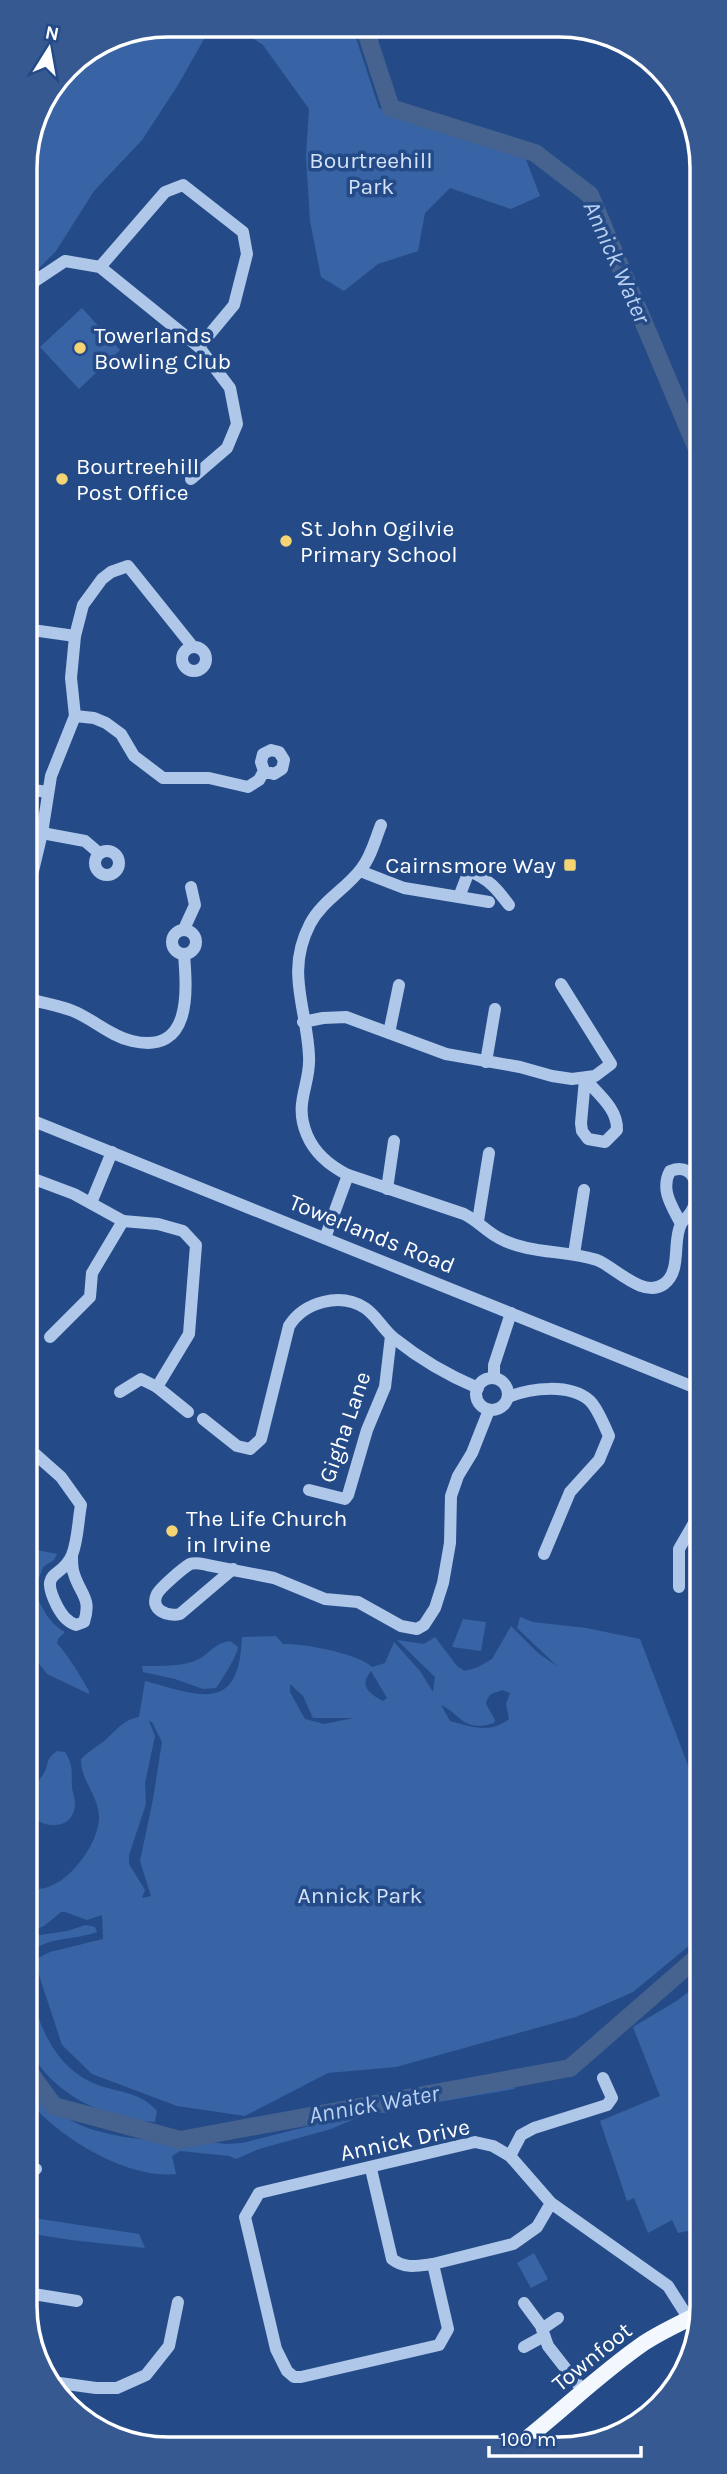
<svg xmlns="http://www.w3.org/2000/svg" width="727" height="2474" font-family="Karla,sans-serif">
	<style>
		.green { fill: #3864a5; fill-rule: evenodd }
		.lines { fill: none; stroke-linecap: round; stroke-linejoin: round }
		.river { stroke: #46628e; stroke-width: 18 }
		.minor { stroke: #afc7e9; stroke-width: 12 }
		.major { stroke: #f3f7fe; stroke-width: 16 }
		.poi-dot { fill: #f4d473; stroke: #244b88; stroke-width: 2.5 }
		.labels { text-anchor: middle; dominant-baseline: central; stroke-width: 7; stroke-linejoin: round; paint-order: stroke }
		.park-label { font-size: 23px; fill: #d3e2f7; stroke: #244b88 }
		.poi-label { font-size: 23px; fill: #fff; stroke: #244b88; text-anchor: start }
		.street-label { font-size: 23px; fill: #fff; stroke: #244b88 }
		.water-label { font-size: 24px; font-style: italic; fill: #bbd1f1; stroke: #244b88 }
		.rim { fill: none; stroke: #fff; stroke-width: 3.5 }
	</style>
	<rect width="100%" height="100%" fill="#244b88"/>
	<!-- green -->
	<g class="green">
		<path d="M 167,25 L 212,25 L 178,85 L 142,140 L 94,191 L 56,251 L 25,282 L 25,159 L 39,105 L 67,66 L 113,35 Z"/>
		<path d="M 233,25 L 352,26 L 379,108 L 525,157 L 540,196 L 511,209 L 450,188 L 425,213 L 418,251 L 378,264 L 344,291 L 321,277 L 310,221 L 306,157 L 309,109 L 263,45 Z"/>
		<path d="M 82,308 L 120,350 L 79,389 L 40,347 Z"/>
		<path d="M 26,1545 L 32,1549 L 57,1554 L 54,1560 L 43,1567 L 34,1592 C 43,1608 48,1623 65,1632 L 58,1639 L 57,1643 C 70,1658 79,1674 89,1691 L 89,1694 L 47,1674 L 26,1647 Z"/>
		<path d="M 520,1617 L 533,1622 L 586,1628 L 640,1639 L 702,1802 L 702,1935 L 633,1992 L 576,2017 L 396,2067 L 328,2073 L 245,2116 L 177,2106 L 92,2074 L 62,2045 L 34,1960 L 50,1952 L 103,1939 L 102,1915 L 87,1920 L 65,1912 L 61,1912 L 44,1926 L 27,1933 L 27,1887 C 59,1900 100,1846 99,1816 C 98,1795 80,1779 81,1759 C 87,1753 93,1749 100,1744 C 114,1735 120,1720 139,1717 L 145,1681 C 201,1696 239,1714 242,1637 L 276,1636 L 283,1644 C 302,1643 360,1654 372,1667 L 385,1663 L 394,1642 L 420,1671 L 433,1692 L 435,1677 L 397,1640 L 424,1644 L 435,1637 L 457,1666 L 465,1671 L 478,1667 L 492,1659 L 511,1626 L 538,1653 L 558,1667 L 517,1628 ZM 371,1671 L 387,1698 L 383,1701 C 368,1693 359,1686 371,1671 ZM 290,1684 L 303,1696 L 313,1718 L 354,1718 L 324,1724 L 305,1719 L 290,1692 ZM 502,1690 L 510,1693 L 506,1704 L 509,1719 C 490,1734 472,1727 450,1721 L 441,1705 C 461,1714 463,1733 494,1723 L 495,1720 L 486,1704 C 489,1692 493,1694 502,1690 ZM 149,1721 L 152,1722 L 162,1742 L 153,1799 L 140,1861 L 151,1896 L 142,1898 L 145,1890 L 129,1864 L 129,1855 L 146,1804 L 145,1783 L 155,1736 Z"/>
		<path d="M 463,1619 L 486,1622 L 481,1651 L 452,1647 Z"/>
		<path d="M 230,1641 L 238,1647 C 238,1654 222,1680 216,1688 L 203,1689 L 175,1679 L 143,1672 L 142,1666 C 159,1666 181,1667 197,1660 C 211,1653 213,1644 230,1641 Z"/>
		<path d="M 57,1751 L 65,1752 C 74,1766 71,1773 72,1788 C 73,1793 75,1799 75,1804 C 73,1838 27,1825 27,1806 C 26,1793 38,1783 44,1773 C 50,1762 44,1761 57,1751 Z"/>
		<path d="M 86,1925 L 95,1927 L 97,1932 C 74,1941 41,1936 27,1957 L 27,1937 L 67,1931 Z"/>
		<path d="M 27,1978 C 38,2024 54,2072 104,2087 C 125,2093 142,2094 157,2111 L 155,2122 C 104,2119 53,2095 28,2048 C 24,2040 27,1991 27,1978 Z"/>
		<path d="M 702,1982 L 702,2228 L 678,2233 L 672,2220 L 648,2233 L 634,2198 L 627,2201 L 600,2121 L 660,2096 L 633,2027 L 675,2002 Z"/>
		<path d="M 522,2072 L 514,2089 L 410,2107 L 387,2113 L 368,2113 L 331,2129 L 259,2149 L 236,2159 L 229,2156 L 180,2151 L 172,2156 L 176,2174 C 126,2179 58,2137 27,2099 L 27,2083 C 66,2132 109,2136 167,2142 L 168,2136 L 169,2141 L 184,2139 L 226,2144 L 242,2143 L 333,2120 L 380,2103 L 473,2086 L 492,2080 L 502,2081 L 512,2074 Z"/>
		<path d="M 27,2217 L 139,2234 L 145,2248 L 71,2240 L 27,2233 Z"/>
		<path d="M 534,2253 L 548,2279 L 531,2288 L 517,2263 Z"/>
	</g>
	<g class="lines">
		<!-- river -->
		<g class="river">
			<path d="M 364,26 L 391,108 L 535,153 L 590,195 L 700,456"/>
			<path d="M 27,2069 L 54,2106 L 180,2140 L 570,2068 L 702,1953"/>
		</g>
		<!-- minor -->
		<g class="minor">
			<path d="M 100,267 L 165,192 L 183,185 L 243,232 L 247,254 L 234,305 L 199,347"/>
			<path d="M 25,297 L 35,281 L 65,261 L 100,267 L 199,347 L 230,388 L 237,424 L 227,448 L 191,479"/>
			<path d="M 25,629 L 75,636"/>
			<circle cx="194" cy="659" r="12"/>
			<path d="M 75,716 L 94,718 L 106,723 L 121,734 L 134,756 L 163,778 L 209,778 L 248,787 L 259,780 L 264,771 L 261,762 L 263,754 L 271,750 L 279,752 L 284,760 L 282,769 L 274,774 L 264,771"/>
			<path d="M 25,789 L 48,792"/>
			<path d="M 42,833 L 85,841 L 99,853"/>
			<circle cx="107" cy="863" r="12"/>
			<path d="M 360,871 L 404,888 L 489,902"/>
			<path d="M 459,897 L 469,871 C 489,879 497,889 509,905"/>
			<path d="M 26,900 L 42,833 L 51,776 L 75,716 L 71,678 L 75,636 L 83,605 L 102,579 L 111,572 L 128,566 L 193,647"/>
			<path d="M 184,929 L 195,905 L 191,887"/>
			<circle cx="184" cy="942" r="12"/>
			<path d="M 26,998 C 41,1003 58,1005 73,1011 C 93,1019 110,1036 132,1041 C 192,1055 187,992 184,954"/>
			<path d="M 303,1022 L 323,1018 L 346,1017 L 446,1054 L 520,1067 L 552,1076 L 572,1079 L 595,1076 L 611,1064 L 561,984"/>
			<path d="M 389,1033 L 399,985"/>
			<path d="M 486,1062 L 495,1009"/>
			<path d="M 585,1079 C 598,1094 618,1109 617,1130 L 605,1142 L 588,1139 L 582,1131 L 581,1123 Z"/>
			<path d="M 26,1118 L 701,1390"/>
			<path d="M 348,1175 C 330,1166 315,1154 307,1135 C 293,1102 311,1085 309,1056 C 307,1008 285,972 310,924 C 322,901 346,889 361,869 C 371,857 375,840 381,825"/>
			<path d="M 26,1176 L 74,1194 L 123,1221 L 158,1224 L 183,1231 L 196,1245 L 189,1334 L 157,1387"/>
			<path d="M 387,1189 L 394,1141"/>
			<path d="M 91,1203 L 112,1152"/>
			<path d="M 478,1221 L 489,1153"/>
			<path d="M 325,1238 L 348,1175 L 464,1214 C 478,1221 487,1232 499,1238 C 528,1254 566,1250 597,1260 C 615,1267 643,1299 664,1284 C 682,1271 672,1241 681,1224 C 683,1220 686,1218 688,1216 C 703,1199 699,1160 670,1171 C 660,1190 672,1206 681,1224"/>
			<path d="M 574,1254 L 584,1190"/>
			<path d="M 50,1337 L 90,1297 L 92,1273 L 123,1221"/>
			<path d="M 494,1378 L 494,1365 L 511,1313"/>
			<circle cx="492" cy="1394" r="16"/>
			<path d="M 120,1392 L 141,1379 L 157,1387 L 188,1412"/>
			<path d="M 508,1397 C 531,1388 570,1383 590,1401 C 598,1409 604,1425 609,1436 L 599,1460 L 570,1492 L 544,1554"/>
			<path d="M 203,1419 L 237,1446 L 250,1449 L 261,1439 L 289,1326 C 304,1302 340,1292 365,1308 C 377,1316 383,1330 395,1339 C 420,1359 447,1375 478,1388"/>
			<path d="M 26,1446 L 61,1477 L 81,1505 C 78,1521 78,1540 72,1555 C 62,1580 38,1568 57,1606 C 62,1615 66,1621 76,1625 L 84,1622 C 92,1598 80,1594 74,1574 C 72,1569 72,1562 72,1557"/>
			<path d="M 309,1490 L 345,1499 L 348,1495 L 367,1430 L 385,1387 L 391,1336"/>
			<path d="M 233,1569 L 180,1614 C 168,1617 149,1610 157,1594 C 160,1588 183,1568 190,1564 C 196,1562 202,1564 207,1565 L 274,1578 L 325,1599 L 358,1602 L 401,1626 L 417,1629 L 424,1625 L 435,1608 L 443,1583 L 450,1543 L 451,1496 L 458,1476 L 472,1453 L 489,1410"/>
			<path d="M 679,1587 L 679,1549 L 701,1511"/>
			<path d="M 510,2156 L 521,2135 L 534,2128 L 607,2105 L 612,2098 L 603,2078"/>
			<path d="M 27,2167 L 36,2169"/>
			<path d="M 371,2169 L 392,2259 C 405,2269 417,2266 433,2264"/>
			<path d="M 551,2203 L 537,2227 L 513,2244 L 433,2264 L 448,2329 L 439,2345 L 301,2377 L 294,2377 L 287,2371 L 276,2349 L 245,2217 L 259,2193 L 475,2142 L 493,2146 L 510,2156 L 551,2203 L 668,2286 L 689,2319"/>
			<path d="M 27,2293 L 77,2301"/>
			<path d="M 524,2303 L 541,2326 L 548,2346 L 584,2392"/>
			<path d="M 542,2329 L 558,2318"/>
			<path d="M 524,2347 L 544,2336"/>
			<path d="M 52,2382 L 96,2388 L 117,2388 L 146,2375 L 169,2346 L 178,2302"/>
		</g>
		<!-- major -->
		<path class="major" d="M 516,2447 C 560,2413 599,2374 644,2343 C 662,2331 683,2322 702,2312"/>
	</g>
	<!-- markers -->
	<g class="poi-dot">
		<circle cx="80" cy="348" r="7"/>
		<circle cx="62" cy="479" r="7"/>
		<circle cx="286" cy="541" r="7"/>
		<rect x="563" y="858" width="14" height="14" rx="3.5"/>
		<circle cx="172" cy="1531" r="7"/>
	</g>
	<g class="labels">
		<!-- park labels -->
		<g class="park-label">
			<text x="371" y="160">Bourtreehill<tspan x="371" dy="26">Park</tspan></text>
			<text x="360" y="1895">Annick Park</text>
		</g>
		<!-- poi labels -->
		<g class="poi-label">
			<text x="94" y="335">Towerlands<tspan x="94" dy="26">Bowling Club</tspan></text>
			<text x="76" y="466">Bourtreehill<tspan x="76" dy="26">Post Office</tspan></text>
			<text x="300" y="528">St John Ogilvie<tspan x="300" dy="26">Primary School</tspan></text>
			<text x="556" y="865" text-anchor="end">Cairnsmore Way</text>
			<text x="186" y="1518">The Life Church<tspan x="186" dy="26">in Irvine</tspan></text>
		</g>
		<!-- street labels -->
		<g class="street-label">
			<text transform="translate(372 1234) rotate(22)">Towerlands Road</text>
			<text transform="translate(345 1427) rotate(-71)">Gigha Lane</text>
			<text transform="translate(405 2140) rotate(-12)">Annick Drive</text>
			<text transform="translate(592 2357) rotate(-39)">Townfoot</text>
		</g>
		<!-- water labels -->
		<g class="water-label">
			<text transform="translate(617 262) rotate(66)">Annick Water</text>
			<text transform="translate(374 2104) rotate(-10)">Annick Water</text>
		</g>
	</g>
	<!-- crop -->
	<path d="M0 0H727V2474H0ZM168 37H559A131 131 0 0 1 690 168V2306A131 131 0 0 1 559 2437H168A131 131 0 0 1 37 2306V168A131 131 0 0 1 168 37Z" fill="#365992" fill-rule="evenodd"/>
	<path class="rim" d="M168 37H559A131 131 0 0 1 690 168V2306A131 131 0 0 1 559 2437H168A131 131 0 0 1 37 2306V168A131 131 0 0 1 168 37Z"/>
	<!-- north arrow -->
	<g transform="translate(49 49) rotate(11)" stroke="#244b88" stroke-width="5" paint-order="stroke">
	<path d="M0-5L12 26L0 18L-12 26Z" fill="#ffffff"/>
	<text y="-10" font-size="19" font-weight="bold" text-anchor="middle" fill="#ffffff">N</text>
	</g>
	<!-- scale -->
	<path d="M489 2446v10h152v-10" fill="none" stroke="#ffffff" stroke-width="3.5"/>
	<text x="500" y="2446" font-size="21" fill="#ffffff" stroke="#244b88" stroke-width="5" paint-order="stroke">100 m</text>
</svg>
